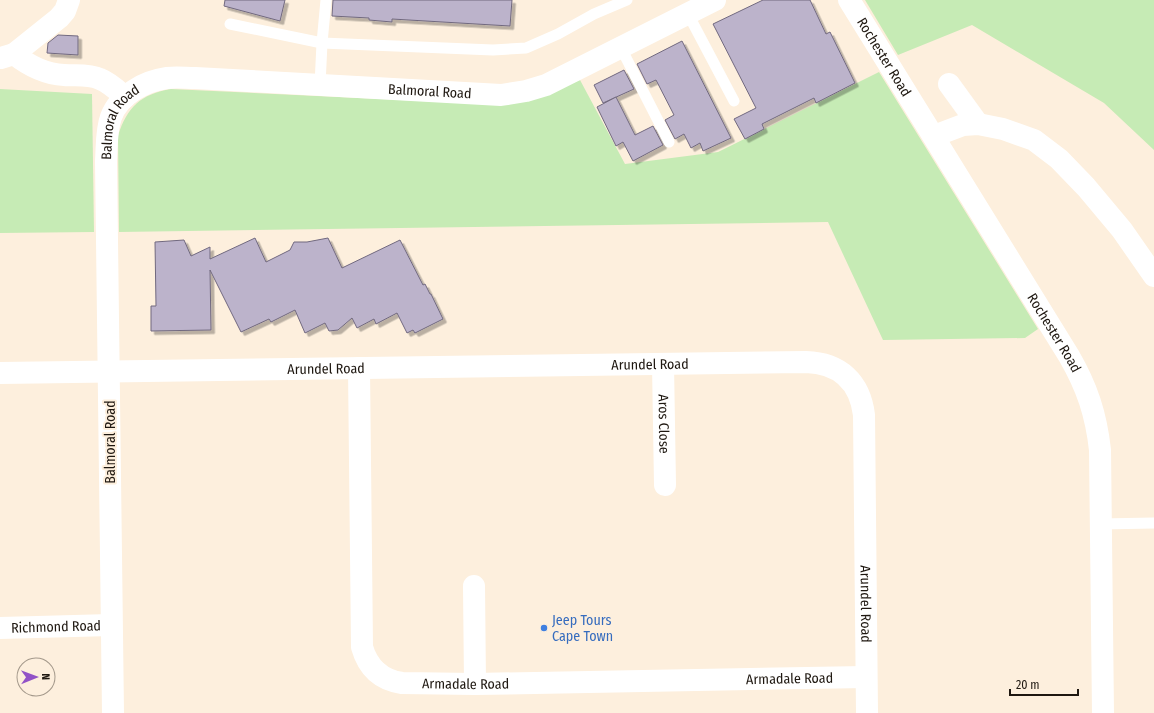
<svg xmlns="http://www.w3.org/2000/svg" width="1154" height="713" font-family="'Fira Sans Condensed',sans-serif">
	<style>
		.green { fill: #c6ebb5 }
		.building { fill: #bcb3cb; stroke: #71697f; filter: url(#shadow) }
		.lines { fill: none; stroke-linecap: round; stroke-linejoin: round }
		.service { stroke: #fff; stroke-width: 11 }
		.minor { stroke: #fff; stroke-width: 22 }
		.shop-dot { fill: #3f7fe0; stroke: #fdefdd; stroke-width: 1.5 }
		.labels { text-anchor: middle; dominant-baseline: central; stroke-width: 4; stroke-linejoin: round; paint-order: stroke }
		.street-label { font-size: 14px; fill: #1e1710; stroke: #fdefdd }
		.shop-label { font-size: 14px; fill: #366cbe; stroke: #fdefdd; text-anchor: start }
	</style>
	<defs>
		<filter id="shadow"><feDropShadow dx="3.5" dy="3.5" stdDeviation="0" flood-color="#0004"/></filter>
	</defs>
	<rect width="100%" height="100%" fill="#fdefdd"/>
	<!-- green -->
	<g class="green">
		<path d="M 865,0 L 1154,0 L 1154,150 L 1104,103 L 972,25 L 898,55 Z"/>
		<path d="M 879,72 L 1038,329 L 1025,338 L 883,340 L 828,222 L 119,232 L 118,136 C 127,107 141,94 171,89 L 505,105 L 531,100 L 580,80 L 625,164 L 718,152 Z"/>
		<path d="M 0,89 L 92,94 L 94,232 L 0,233 Z"/>
	</g>
	<!-- building -->
	<g class="building">
		<path d="M 225,0 L 285,0 L 280,21 L 224,6 Z"/>
		<path d="M 333,0 L 512,0 L 510,26 L 392,19 L 392,22 L 369,20 L 369,18 L 332,16 Z"/>
		<path d="M 763,0 L 810,0 L 826,34 L 830,32 L 855,83 L 816,103 L 814,98 L 762,124 L 764,129 L 745,139 L 734,119 L 756,108 L 713,24 Z"/>
		<path d="M 58,35 L 78,36 L 78,55 L 47,53 L 48,43 Z"/>
		<path d="M 682,41 L 731,138 L 703,151 L 700,143 L 691,148 L 684,134 L 675,139 L 665,120 L 674,115 L 656,80 L 647,84 L 637,64 Z"/>
		<path d="M 624,70 L 634,89 L 603,103 L 594,85 Z"/>
		<path d="M 616,97 L 635,135 L 653,126 L 663,145 L 633,161 L 623,142 L 616,146 L 597,107 Z"/>
		<path d="M 255,238 L 266,262 L 290,250 L 294,242 L 307,242 L 328,238 L 342,268 L 400,240 L 423,285 L 425,284 L 430,294 L 431,294 L 443,319 L 415,333 L 413,330 L 407,333 L 397,313 L 376,324 L 374,319 L 357,328 L 352,318 L 338,330 L 329,331 L 325,323 L 305,333 L 295,310 L 271,322 L 269,319 L 241,332 L 210,270 L 211,330 L 151,331 L 151,306 L 156,306 L 155,242 L 184,240 L 191,256 L 210,247 L 210,259 Z"/>
	</g>
	<g class="lines">
		<!-- service -->
		<g class="service">
			<path d="M 688,14 L 734,101"/>
			<path d="M 230,24 L 322,43 L 493,50 L 526,48 L 558,34 L 594,14 L 627,0"/>
			<path d="M 621,48 L 669,142"/>
			<path d="M 320,85 L 322,43 L 326,0"/>
			<path d="M 1100,524 L 1154,523"/>
		</g>
		<!-- minor -->
		<g class="minor">
			<path id="s1" d="M 849,0 L 1069,356 C 1087,387 1096,414 1100,450 L 1103,713"/>
			<path d="M 14,54 C 29,66 44,74 64,75 C 76,76 89,74 100,79 C 110,83 117,90 125,97"/>
			<path d="M 1,58 L 14,54 L 59,18 L 65,11 L 69,0"/>
			<path d="M 949,84 L 978,124"/>
			<path d="M 934,136 L 963,125 L 978,124 L 1003,129 L 1034,140 L 1059,159 L 1086,187 L 1122,230 L 1154,276"/>
			<path id="s2" d="M 663,364 L 665,485"/>
			<path id="s3" d="M 359,368 L 362,647 C 368,668 381,680 402,683 L 475,684 L 866,677"/>
			<path id="s4" d="M 0,373 L 806,362 C 840,363 860,382 864,415 L 867,713"/>
			<path d="M 474,586 L 475,684"/>
			<path id="s5" d="M 0,628 L 111,625"/>
			<path id="s6" d="M 113,713 L 106,161 C 107,146 106,131 111,117 C 119,95 145,81 167,78 C 176,77 186,78 195,78 L 501,95 L 526,91 L 546,85 L 715,0"/>
		</g>
	</g>
	<!-- markers -->
	<circle class="shop-dot" cx="544" cy="628" r="4"/>
	<g class="labels">
		<!-- street labels -->
		<g class="street-label">
			<text stroke="none"><textPath href="#s1" startOffset="67">Rochester Road</textPath></text>
			<text stroke="none"><textPath href="#s6" startOffset="931">Balmoral Road</textPath></text>
			<text stroke="none"><textPath href="#s6" startOffset="595">Balmoral Road</textPath></text>
			<text stroke="none"><textPath href="#s1" startOffset="391">Rochester Road</textPath></text>
			<text stroke="none"><textPath href="#s4" startOffset="650">Arundel Road</textPath></text>
			<text stroke="none"><textPath href="#s4" startOffset="326">Arundel Road</textPath></text>
			<text stroke="none"><textPath href="#s2" startOffset="60">Aros Close</textPath></text>
			<text transform="translate(110 442) rotate(-90)">Balmoral Road</text>
			<text stroke="none"><textPath href="#s4" startOffset="1082">Arundel Road</textPath></text>
			<text stroke="none"><textPath href="#s5" startOffset="56">Richmond Road</textPath></text>
			<text stroke="none"><textPath href="#s3" startOffset="724">Armadale Road</textPath></text>
			<text stroke="none"><textPath href="#s3" startOffset="400">Armadale Road</textPath></text>
		</g>
		<!-- shop labels -->
		<g class="shop-label">
			<text x="552" y="620">Jeep Tours<tspan x="552" dy="16">Cape Town</tspan></text>
		</g>
	</g>
	<!-- north arrow -->
	<g transform="translate(36 677) rotate(89)"><circle r="19" fill="#fdefdd" stroke="#a4998b"/>
	<path d="M0-3L7 15L0 10L-7 15Z" fill="#9252c7"/>
	<text y="-6" font-size="11" font-weight="bold" text-anchor="middle" fill="#1e1710">N</text>
	</g>
	<!-- scale -->
	<path d="M1010 689v6h68v-6" fill="none" stroke="#1e1710" stroke-width="2"/>
	<text x="1016" y="689" font-size="12" fill="#1e1710" stroke="#fdefdd" stroke-width="3" paint-order="stroke">20 m</text>
</svg>
